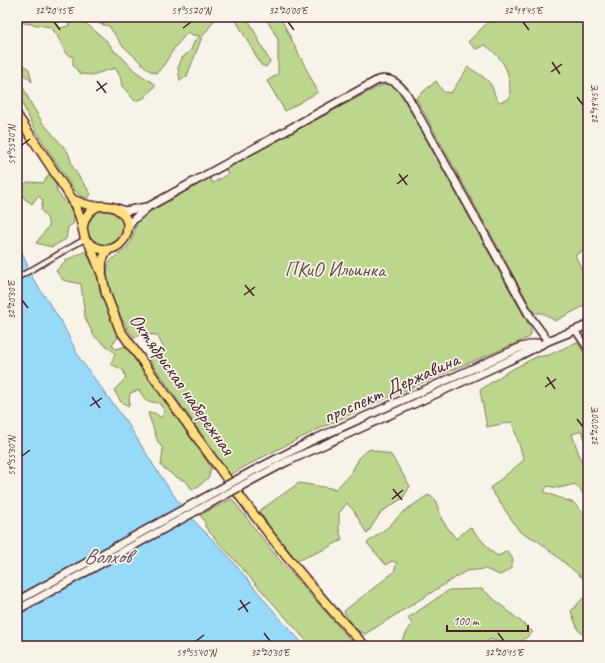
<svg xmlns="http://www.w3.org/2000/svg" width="605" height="663" font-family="Caveat,sans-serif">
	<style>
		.green { fill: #bdd68d; stroke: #847a5c }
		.water { fill: #97d9f9; stroke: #788fa7 }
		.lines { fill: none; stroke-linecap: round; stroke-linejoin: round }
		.pedestrian-casing { stroke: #4a1f2b; stroke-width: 7 }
		.minor-casing { stroke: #4a1f2b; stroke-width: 8 }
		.secondary-casing { stroke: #4a1f2b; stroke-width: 10 }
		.primary-casing { stroke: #4a1f2b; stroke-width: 11 }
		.pedestrian { stroke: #f7f3e8; stroke-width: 4 }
		.minor { stroke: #f7f3e8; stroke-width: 5 }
		.secondary { stroke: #f7f3e8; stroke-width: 7 }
		.primary { stroke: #ffdf80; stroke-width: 8 }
		.secondary-bridge-casing { stroke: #4a1f2b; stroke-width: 10; stroke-linecap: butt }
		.secondary-bridge { stroke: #f7f3e8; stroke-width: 7 }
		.ticks { fill: none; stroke: #4a1f2b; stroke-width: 1.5 }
		.labels { text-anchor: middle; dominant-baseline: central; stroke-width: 3.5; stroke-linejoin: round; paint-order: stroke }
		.park-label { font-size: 20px; fill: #674d44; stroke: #f7f3e8 }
		.street-label { font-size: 20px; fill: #4a1f2b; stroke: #f7f3e8 }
		.water-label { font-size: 21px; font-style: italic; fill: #5d4e5e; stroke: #f7f3e8 }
		.neatline { fill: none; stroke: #4a1f2b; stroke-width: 1.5 }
		.ticks-label { font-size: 10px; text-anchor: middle; fill: #4a1f2b }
	</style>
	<rect width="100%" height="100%" fill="#f7f3e8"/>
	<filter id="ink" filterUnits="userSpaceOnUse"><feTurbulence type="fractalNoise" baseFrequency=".025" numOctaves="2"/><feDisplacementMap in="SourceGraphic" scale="8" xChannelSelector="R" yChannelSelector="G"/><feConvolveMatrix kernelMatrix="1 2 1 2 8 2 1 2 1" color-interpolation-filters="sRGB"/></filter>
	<g filter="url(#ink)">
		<!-- green -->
		<g class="green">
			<path d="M 17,17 L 57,17 L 56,20 L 60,28 L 69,26 L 66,17 L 80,17 L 82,20 L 108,42 L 115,52 L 121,56 L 135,71 L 156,85 L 144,98 L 135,101 L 122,86 L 120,76 L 115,68 L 92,75 L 80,74 L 73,65 L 73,57 L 66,54 L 58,37 L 51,27 L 18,22 L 17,23 Z"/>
			<path d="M 89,17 L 217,17 L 202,37 L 187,76 L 180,81 L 178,68 L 182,58 L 191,50 L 194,42 L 200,36 L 193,35 L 188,32 L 175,47 L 163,66 L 157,73 L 150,71 L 121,44 L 109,26 L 100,24 Z"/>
			<path d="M 234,17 L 247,17 L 270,62 L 266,67 L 261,65 Z"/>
			<path d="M 265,17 L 280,17 L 318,92 L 285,111 L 267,81 L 278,74 L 278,39 Z"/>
			<path d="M 493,17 L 588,17 L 588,248 L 575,255 L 588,283 L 588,304 L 555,321 L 543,313 L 534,313 L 416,98 L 436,81 L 443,92 L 451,93 L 468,67 C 475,72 486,77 491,85 C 495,92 493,96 500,102 L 509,99 C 513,76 504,58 485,45 L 476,49 L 468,42 Z"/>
			<path d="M 17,60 L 29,69 L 32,82 L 20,71 L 18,76 L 30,102 L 42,122 L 68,152 L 73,168 L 91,194 L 88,198 L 82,197 L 74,190 C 56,161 27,123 18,91 C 15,82 17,69 17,60 Z"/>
			<path d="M 387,84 L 395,87 L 401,94 L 530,327 C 532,332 532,334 528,338 C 428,381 325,421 230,475 L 149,359 L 165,350 L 157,335 L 142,334 L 134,338 C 123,324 98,277 110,262 C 116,254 125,252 130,243 C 137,230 132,224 146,214 L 209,177 L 213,183 L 228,174 L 225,168 L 376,88 Z"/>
			<path d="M 50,173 L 56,185 L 57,192 L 72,210 L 74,223 L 68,227 L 66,239 L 52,247 L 36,243 L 49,226 L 47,218 L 41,210 L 43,200 L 38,196 L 32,204 L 25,199 L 18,188 L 28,182 L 43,183 Z"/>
			<circle cx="105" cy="228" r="18"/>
			<path d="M 86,251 L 97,273 L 105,303 L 116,328 L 118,338 L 112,344 L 115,349 L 127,346 L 211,467 L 209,477 L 200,485 L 192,490 L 187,482 L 174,476 L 161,466 L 163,449 L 158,442 L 148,413 L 155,413 L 161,418 L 165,411 L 159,403 L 146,401 L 139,390 L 130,393 L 129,406 L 121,402 L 114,390 L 126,378 L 123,370 L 111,364 L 115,353 L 94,336 L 85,317 L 81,284 L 63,280 L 56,271 L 66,260 Z"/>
			<path d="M 577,342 L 588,359 L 588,448 L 582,431 L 572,434 L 584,469 L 588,473 L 588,503 L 586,497 L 575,484 L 559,488 L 547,486 L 544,492 L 574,503 L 588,518 L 588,578 L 584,579 L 537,540 L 520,532 L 490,488 L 524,460 L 512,422 L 487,427 L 480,390 L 507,372 L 536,357 L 549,355 Z"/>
			<path d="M 370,449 L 391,455 L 410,486 L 403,498 L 381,512 L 367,534 L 354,511 L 347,503 L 339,513 L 339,529 L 342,540 L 325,549 L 297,561 L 271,529 L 259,511 L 299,483 L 336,489 L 351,473 L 361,455 Z"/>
			<path d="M 428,495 L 435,499 L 442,520 L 456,539 L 470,527 L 492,552 L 498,556 L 507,551 L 513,559 L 511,569 L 500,575 L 485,569 L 466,571 L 365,634 C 353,629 348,623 344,611 L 394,572 L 397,563 L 392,561 L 386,565 L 367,543 L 388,527 L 403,512 Z"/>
			<path d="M 232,499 L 277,557 L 356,646 L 311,646 L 205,527 L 205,522 L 200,515 Z"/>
			<path d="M 482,589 L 533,632 C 513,648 515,650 491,639 L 481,646 L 407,646 L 402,640 L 412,624 L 408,618 L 449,590 Z"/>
			<path d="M 588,593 L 588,639 L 578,630 L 571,611 Z"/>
		</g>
		<!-- water -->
		<path class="water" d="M 17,240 L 33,279 L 61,321 L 80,359 L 128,424 L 154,466 L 179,503 L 198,525 L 222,549 L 277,615 L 305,646 L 24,646 L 17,634 Z"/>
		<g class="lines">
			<!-- pedestrian casing -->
			<g class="pedestrian-casing">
				<path id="pedestrian" d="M 17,278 L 85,239"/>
			</g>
			<!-- minor casing -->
			<g class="minor-casing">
				<path id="minor" d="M 575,330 L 588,350"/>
			</g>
			<!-- secondary casing -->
			<g class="secondary-casing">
				<g id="secondary">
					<path d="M 117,208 L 125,211 L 146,207"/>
					<path d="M 127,230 L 132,221 L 148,207 L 378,80 C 392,77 397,83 406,93 L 531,318 L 548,341"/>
					<path d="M 251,472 L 315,439 L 521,347 L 538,343"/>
					<path d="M 254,479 L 286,462 L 519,356 L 548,341 L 588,325"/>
				</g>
			</g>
			<!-- primary casing -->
			<g class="primary-casing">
				<g id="primary">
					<path d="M 17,115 L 72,199 L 80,217 L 85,239 L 89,243 L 102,275 L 106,294 L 120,330 C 198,438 272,549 365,646"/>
					<path d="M 72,199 C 79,202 85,205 93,206 C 101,207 109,204 117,209 C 143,225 117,265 89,243"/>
					<path d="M 83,226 C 85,216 89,211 98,206"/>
					<path d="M 102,271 C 101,262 103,257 108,250"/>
				</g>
			</g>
			<!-- pedestrian -->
			<use href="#pedestrian" class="pedestrian"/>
			<!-- minor -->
			<use href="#minor" class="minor"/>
			<!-- secondary -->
			<use href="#secondary" class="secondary"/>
			<!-- primary -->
			<use href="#primary" class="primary"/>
			<!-- secondary-bridge casing -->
			<g class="secondary-bridge-casing">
				<g id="secondary-bridge">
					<path d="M 17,601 L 251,472"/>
					<path d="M 17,610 L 254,479"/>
				</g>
			</g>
			<!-- secondary-bridge -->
			<use href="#secondary-bridge" class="secondary-bridge"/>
		</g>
	</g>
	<!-- ticks -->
	<path class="ticks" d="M 54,22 L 60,30M 288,22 L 294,30M 523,22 L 529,30M 183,28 L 191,22M 552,62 L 560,74M 551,72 L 562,64M 97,81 L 106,93M 96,91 L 107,83M 577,97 L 583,105M 22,145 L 30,139M 399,174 L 407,185M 397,184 L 408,175M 245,285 L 254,296M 244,295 L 255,287M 22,300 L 28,308M 547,377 L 555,389M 545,387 L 556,379M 92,397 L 100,408M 90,406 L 102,398M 577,419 L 583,427M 22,456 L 30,450M 393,489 L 402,500M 392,499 L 403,490M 240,600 L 248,612M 238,610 L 250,602M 264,633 L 270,641M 498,633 L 504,641M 196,641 L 204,635"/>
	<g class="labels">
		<!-- park labels -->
		<g class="park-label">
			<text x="335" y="269">ПКиО Ильинка</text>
		</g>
		<!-- street labels -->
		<g class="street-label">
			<text transform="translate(182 384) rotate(55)">Октябрьская набережная</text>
			<text transform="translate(391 388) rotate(-24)">проспект Державина</text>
		</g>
		<!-- water labels -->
		<g class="water-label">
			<text x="107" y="556">Волхов</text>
		</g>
	</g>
	<!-- margin -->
	<rect width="605" height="663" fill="none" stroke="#f7f3e8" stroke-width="44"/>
	<!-- scale -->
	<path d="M447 625v6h81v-6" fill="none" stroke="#4a1f2b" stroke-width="2"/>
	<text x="453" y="625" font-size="12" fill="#4a1f2b" stroke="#f7f3e8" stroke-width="3" paint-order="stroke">100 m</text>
	<rect x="22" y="22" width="561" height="619" class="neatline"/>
	<g class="ticks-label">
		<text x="54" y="14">32°20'15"E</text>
		<text x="191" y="14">59°55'20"N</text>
		<text x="288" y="14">32°20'00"E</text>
		<text x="523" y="14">32°19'45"E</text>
		<text transform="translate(594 105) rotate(-90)" y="4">32°19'45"E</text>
		<text transform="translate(11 145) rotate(-90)" y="4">59°55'20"N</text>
		<text transform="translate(11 300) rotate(-90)" y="4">32°20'30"E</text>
		<text transform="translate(594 427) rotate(-90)" y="4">32°20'00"E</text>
		<text transform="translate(11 456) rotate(-90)" y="4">59°55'30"N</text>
		<text x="196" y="656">59°55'40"N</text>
		<text x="270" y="656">32°20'30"E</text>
		<text x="504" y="656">32°20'15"E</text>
	</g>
</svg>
